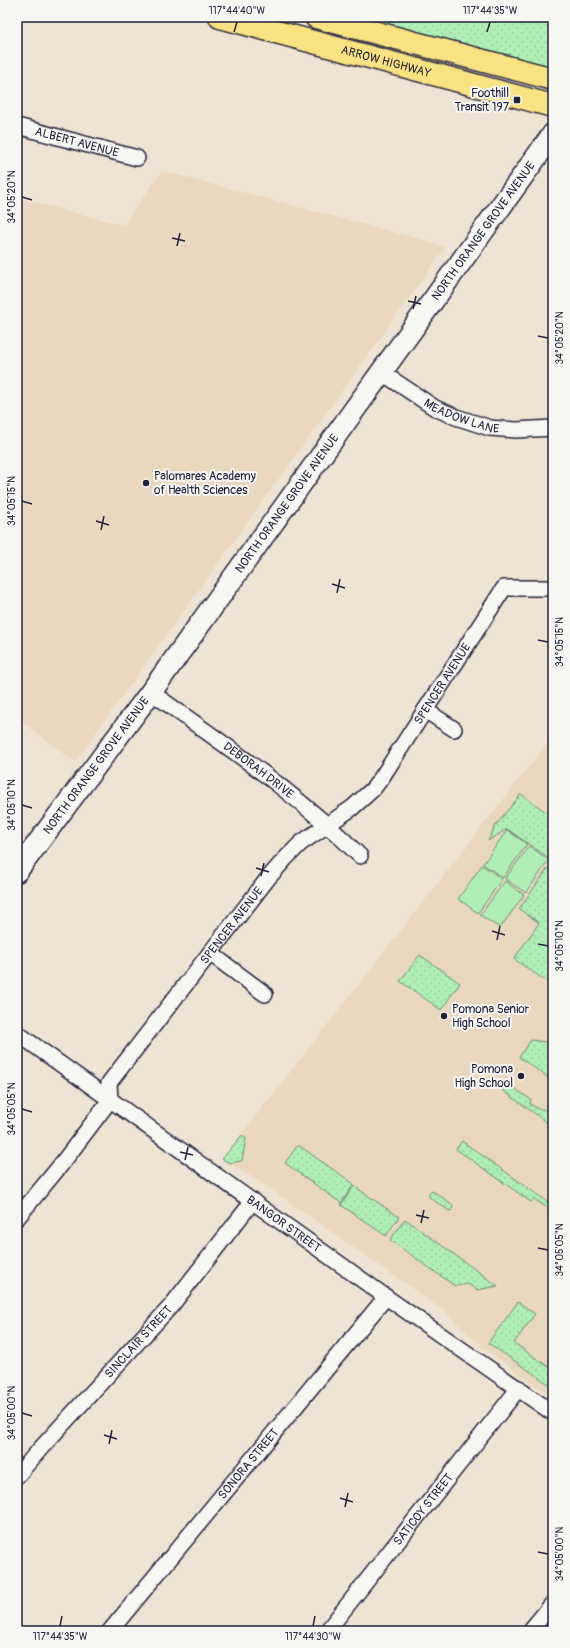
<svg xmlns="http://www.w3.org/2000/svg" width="570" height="1648" font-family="Pangolin,sans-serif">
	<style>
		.built { fill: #ead7bf }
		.grass { fill: url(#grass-dots); stroke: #688878 }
		.pitch { fill: #afefb6; stroke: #688878 }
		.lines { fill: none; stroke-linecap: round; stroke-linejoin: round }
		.street-casing { stroke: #22223b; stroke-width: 18 }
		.secondary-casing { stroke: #22223b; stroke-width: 24 }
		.primary-casing { stroke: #22223b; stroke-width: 25 }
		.street { stroke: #f6f6f2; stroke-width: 15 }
		.secondary { stroke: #f6f6f2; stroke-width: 21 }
		.primary { stroke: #f8e281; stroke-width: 22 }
		.ticks { fill: none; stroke: #22223b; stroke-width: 1.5 }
		.poi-dot { fill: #22223b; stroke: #f6f6f2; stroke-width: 1.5 }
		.labels { text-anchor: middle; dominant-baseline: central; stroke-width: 4; stroke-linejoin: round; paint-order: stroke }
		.street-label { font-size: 12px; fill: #22223b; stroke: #f6f6f2 }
		.poi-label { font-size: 12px; fill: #22223b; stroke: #f6f6f2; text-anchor: end }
		.neatline { fill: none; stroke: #22223b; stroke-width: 1.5 }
		.ticks-label { font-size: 10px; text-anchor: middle; fill: #22223b }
	</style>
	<defs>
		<pattern id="grass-dots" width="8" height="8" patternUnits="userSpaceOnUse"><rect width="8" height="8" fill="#afefb6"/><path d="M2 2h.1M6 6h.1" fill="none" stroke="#96cd9d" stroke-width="1.8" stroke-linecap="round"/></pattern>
	</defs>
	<rect width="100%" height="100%" fill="#efe4d4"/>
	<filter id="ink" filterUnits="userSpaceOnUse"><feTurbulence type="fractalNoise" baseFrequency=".025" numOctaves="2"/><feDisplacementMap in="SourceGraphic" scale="8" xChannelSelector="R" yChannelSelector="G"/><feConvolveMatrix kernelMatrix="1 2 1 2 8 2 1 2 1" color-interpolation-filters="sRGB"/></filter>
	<g filter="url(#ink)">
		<!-- built -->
		<g class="built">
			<path d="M 162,171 L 424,240 L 445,248 L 75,762 L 17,718 L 17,198 L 123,225 Z"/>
			<path d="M 553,736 L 553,1398 L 483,1348 L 444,1311 L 263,1184 L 222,1159 Z"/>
		</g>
		<!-- grass -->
		<g class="grass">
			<path d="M 362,17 L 553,17 L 553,67 Z"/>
			<path d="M 521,794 L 553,817 L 553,861 L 507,829 L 488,841 L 495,826 Z"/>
			<path d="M 548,868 L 553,872 L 553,911 L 549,918 L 553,921 L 553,986 L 514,959 L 539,923 L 519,909 Z"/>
			<path d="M 420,955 L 460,983 L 441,1010 L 400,981 Z"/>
			<path d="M 531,1040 L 553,1043 L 553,1081 L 519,1057 Z"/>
			<path d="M 506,1082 L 531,1100 L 530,1104 L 538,1109 L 543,1109 L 553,1116 L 553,1127 L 498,1087 Z"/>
			<path d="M 242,1135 L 246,1138 L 242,1161 L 230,1163 L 222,1159 Z"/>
			<path d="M 462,1141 L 552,1205 L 549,1209 L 534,1199 L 531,1202 L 456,1149 Z"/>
			<path d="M 298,1145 L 354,1184 L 341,1203 L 285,1163 Z"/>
			<path d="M 354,1186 L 399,1217 L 386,1236 L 341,1205 Z"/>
			<path d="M 433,1191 L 453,1205 L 452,1210 L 449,1211 L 429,1197 L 429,1193 Z"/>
			<path d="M 405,1219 L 498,1286 L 477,1290 L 468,1284 L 455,1286 L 390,1240 Z"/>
			<path d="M 518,1302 L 535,1314 L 514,1343 L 553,1370 L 553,1387 L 488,1343 Z"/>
		</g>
		<!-- pitch -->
		<g class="pitch">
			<path d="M 507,830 L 527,844 L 503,878 L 483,864 Z"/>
			<path d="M 529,846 L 549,860 L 526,893 L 505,879 Z"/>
			<path d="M 482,865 L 502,879 L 478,913 L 458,899 Z"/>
			<path d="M 505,881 L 524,895 L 500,928 L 480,915 Z"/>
		</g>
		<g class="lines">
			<!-- street casing -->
			<g class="street-casing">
				<g id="street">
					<path id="s1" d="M 17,126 L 137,158"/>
					<path id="s2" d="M 381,372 L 435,408 L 456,417 L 490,428 L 516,430 L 553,428"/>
					<path id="s3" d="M 151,692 C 223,744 297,793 360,856"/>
					<path d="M 425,710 L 454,729"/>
					<path d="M 210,953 L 265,994"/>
					<path id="s4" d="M 17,1033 L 386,1297 L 553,1413"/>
					<path id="s5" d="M 17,1218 L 60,1166 L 110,1100 L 109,1083 L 269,877 L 285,859 L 301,843 L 352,808 L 373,789 L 382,777 L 504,588 L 553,588"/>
					<path id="s6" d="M 17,1476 L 41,1448 L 171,1306 L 253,1201"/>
					<path id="s7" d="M 110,1631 L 386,1297"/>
					<path id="s8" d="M 327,1631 L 519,1388"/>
					<path d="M 530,1631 L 553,1603"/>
				</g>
			</g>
			<!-- secondary casing -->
			<g class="secondary-casing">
				<g id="secondary">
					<path id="s9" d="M 17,871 L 151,692 L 553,134"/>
				</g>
			</g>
			<!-- primary casing -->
			<g class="primary-casing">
				<g id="primary">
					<path id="s10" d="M 220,17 L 553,106"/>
					<path d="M 316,17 L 553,79"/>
				</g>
			</g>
			<!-- street -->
			<use href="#street" class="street"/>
			<!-- secondary -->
			<use href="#secondary" class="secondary"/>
			<!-- primary -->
			<use href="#primary" class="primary"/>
		</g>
	</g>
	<!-- ticks -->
	<path class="ticks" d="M 234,32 L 237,22M 487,32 L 490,22M 22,197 L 32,200M 172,238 L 185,241M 177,246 L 180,233M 408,301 L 421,304M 413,309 L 416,296M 538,336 L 548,338M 22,501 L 32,504M 96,521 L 109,525M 101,530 L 104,516M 332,584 L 345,588M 337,593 L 340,579M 538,640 L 548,642M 22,805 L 32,808M 256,868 L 269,872M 261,876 L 264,863M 492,931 L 505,935M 497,940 L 500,926M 538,944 L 548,946M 22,1109 L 32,1112M 180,1152 L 193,1155M 185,1160 L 188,1147M 416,1215 L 429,1218M 421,1223 L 424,1210M 538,1248 L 548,1250M 22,1413 L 32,1416M 104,1435 L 117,1439M 109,1444 L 112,1430M 340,1498 L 353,1502M 345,1507 L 348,1493M 538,1552 L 548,1554M 60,1626 L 62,1616M 313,1626 L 315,1616"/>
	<!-- markers -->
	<g class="poi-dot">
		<rect x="513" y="96" width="8" height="8" rx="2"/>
		<circle cx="146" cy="483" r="4"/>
		<circle cx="444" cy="1016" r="4"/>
		<circle cx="521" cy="1076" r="4"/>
	</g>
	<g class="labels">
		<!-- street labels -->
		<g class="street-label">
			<text stroke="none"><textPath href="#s10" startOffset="172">ARROW HIGHWAY</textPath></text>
			<text stroke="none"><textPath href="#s1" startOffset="62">ALBERT AVENUE</textPath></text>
			<text stroke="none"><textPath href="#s9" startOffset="792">NORTH ORANGE GROVE AVENUE</textPath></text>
			<text stroke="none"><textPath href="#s2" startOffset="93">MEADOW LANE</textPath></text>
			<text stroke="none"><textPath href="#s9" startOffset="456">NORTH ORANGE GROVE AVENUE</textPath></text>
			<text stroke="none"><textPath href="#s5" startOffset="691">SPENCER AVENUE</textPath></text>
			<text stroke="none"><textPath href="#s9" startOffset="132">NORTH ORANGE GROVE AVENUE</textPath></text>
			<text stroke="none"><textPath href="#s3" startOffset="133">DEBORAH DRIVE</textPath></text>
			<text stroke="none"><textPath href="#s5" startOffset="367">SPENCER AVENUE</textPath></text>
			<text stroke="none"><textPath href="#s4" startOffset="328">BANGOR STREET</textPath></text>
			<text stroke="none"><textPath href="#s6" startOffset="181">SINCLAIR STREET</textPath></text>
			<text stroke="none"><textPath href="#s7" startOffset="217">SONORA STREET</textPath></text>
			<text stroke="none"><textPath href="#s8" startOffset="155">SATICOY STREET</textPath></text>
		</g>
		<!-- poi labels -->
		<g class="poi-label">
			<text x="509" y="93">Foothill<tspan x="509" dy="14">Transit 197</tspan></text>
			<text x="154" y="476" text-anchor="start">Palomares Academy<tspan x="154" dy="14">of Health Sciences</tspan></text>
			<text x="452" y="1009" text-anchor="start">Pomona Senior<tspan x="452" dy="14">High School</tspan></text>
			<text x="513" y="1069">Pomona<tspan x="513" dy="14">High School</tspan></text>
		</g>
	</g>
	<!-- margin -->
	<rect width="570" height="1648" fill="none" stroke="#f6f6f2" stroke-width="44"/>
	<rect x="22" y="22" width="526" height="1604" class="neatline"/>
	<g class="ticks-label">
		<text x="237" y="14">117°44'40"W</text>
		<text x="490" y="14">117°44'35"W</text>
		<text transform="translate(11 197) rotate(-90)" y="4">34°05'20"N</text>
		<text transform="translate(559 338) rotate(-90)" y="4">34°05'20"N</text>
		<text transform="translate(11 501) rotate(-90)" y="4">34°05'15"N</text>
		<text transform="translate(559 642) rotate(-90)" y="4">34°05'15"N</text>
		<text transform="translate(11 805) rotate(-90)" y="4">34°05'10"N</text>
		<text transform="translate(559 946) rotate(-90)" y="4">34°05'10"N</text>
		<text transform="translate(11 1109) rotate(-90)" y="4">34°05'05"N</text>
		<text transform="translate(559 1250) rotate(-90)" y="4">34°05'05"N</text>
		<text transform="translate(11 1413) rotate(-90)" y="4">34°05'00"N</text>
		<text transform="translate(559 1554) rotate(-90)" y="4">34°05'00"N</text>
		<text x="60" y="1640">117°44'35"W</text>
		<text x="313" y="1640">117°44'30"W</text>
	</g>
</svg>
